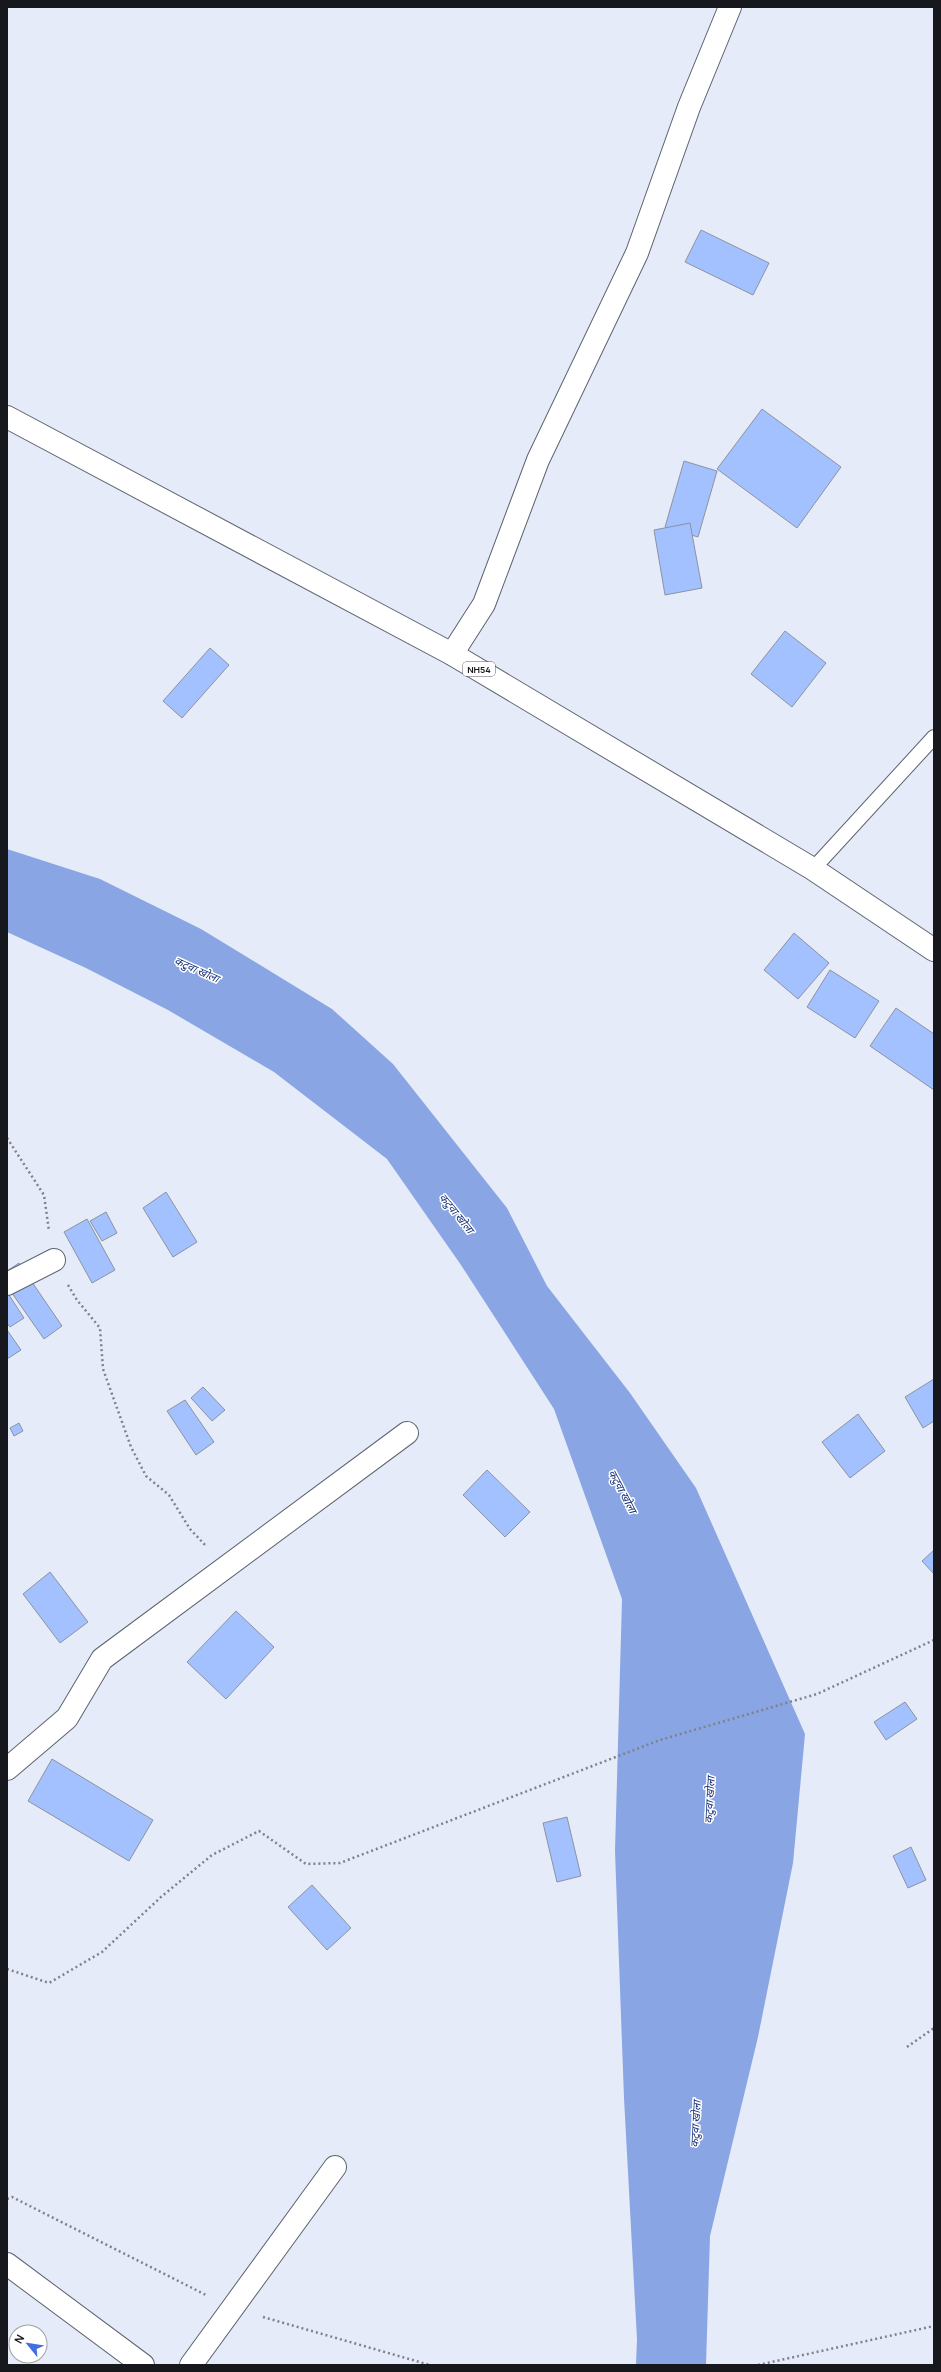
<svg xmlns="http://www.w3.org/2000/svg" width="941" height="2372" font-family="Manrope,'Noto Sans Devanagari',sans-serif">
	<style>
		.water { fill: #89a5e3 }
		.building { fill: #a3c0ff; stroke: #8d939f }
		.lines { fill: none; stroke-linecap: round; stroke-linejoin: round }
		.service-casing { stroke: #5d636e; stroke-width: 16 }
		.minor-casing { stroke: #5d636e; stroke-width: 24 }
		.primary-casing { stroke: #5d636e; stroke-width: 24 }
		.path { stroke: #7e828b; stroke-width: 2.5; stroke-dasharray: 2 3; stroke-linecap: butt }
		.service { stroke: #fff; stroke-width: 14 }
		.minor { stroke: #fff; stroke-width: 22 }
		.primary { stroke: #fff; stroke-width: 22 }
		.labels { text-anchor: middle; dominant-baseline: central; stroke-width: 3; stroke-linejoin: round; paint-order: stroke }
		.shield { fill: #fff; stroke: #5c5d61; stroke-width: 1 }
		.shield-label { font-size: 9px; font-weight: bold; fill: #16181d }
		.water-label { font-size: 11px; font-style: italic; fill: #163076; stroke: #fff }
	</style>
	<rect width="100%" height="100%" fill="#e5ebf9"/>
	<!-- water -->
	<path class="water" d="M 7,849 L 100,879 L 201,929 L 332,1009 L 393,1064 L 507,1208 L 547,1286 L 630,1393 L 696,1488 L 805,1734 L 793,1863 L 758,2037 L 710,2236 L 706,2365 L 636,2365 L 637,2339 L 624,2098 L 615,1851 L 622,1599 L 554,1409 L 461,1265 L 387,1159 L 274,1072 L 168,1010 L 86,968 L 7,932 Z"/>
	<!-- building -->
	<g class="building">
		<path d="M 701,230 L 769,263 L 753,295 L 685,262 Z"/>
		<path d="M 762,409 L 841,467 L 797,528 L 717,469 Z"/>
		<path d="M 684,461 L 717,471 L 698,537 L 665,527 Z"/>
		<path d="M 690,523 L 702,588 L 665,595 L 654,530 Z"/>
		<path d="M 785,631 L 826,663 L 792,707 L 751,674 Z"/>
		<path d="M 210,648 L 229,665 L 182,718 L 163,701 Z"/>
		<path d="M 794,933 L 829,963 L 798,999 L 764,970 Z"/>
		<path d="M 830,970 L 879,1001 L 855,1038 L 807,1007 Z"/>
		<path d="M 896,1008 L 934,1034 L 934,1090 L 870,1046 Z"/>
		<path d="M 166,1192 L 197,1242 L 173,1257 L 143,1208 Z"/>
		<path d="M 106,1212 L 117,1233 L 102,1241 L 90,1221 Z"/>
		<path d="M 87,1219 L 115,1270 L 92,1283 L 64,1232 Z"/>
		<path d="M 19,1263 L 62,1326 L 44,1339 L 7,1286 L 7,1271 Z"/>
		<path d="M 7,1292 L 24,1318 L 10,1327 L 7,1323 Z"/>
		<path d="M 7,1330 L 21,1350 L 7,1359 Z"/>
		<path d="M 934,1379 L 934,1421 L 923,1428 L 905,1397 Z"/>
		<path d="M 203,1387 L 225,1410 L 212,1421 L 191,1398 Z"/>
		<path d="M 185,1400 L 214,1442 L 196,1455 L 167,1411 Z"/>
		<path d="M 858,1414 L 885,1451 L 850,1478 L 822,1442 Z"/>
		<path d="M 19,1423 L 23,1431 L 14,1436 L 10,1428 Z"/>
		<path d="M 487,1470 L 530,1512 L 505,1537 L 463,1495 Z"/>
		<path d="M 934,1550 L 934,1574 L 922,1561 Z"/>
		<path d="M 50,1572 L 88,1622 L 60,1643 L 23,1594 Z"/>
		<path d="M 236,1611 L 274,1647 L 226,1699 L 187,1662 Z"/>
		<path d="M 905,1702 L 917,1719 L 886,1740 L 874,1722 Z"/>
		<path d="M 52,1759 L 153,1820 L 129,1861 L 28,1801 Z"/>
		<path d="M 567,1817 L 581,1876 L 557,1882 L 543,1823 Z"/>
		<path d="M 911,1847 L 926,1880 L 908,1888 L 893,1856 Z"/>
		<path d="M 312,1885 L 351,1928 L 327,1950 L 288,1907 Z"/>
	</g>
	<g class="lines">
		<!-- service casing -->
		<g class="service-casing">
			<path id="service" d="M 813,869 L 934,737"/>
		</g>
		<!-- minor casing -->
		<g class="minor-casing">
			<g id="minor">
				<path d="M 452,654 L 484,604 L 538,460 L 637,253 L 689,107 L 730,7"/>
				<path d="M 7,1284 L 54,1260"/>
				<path d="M 7,1769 L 67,1718 L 102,1659 L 407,1433"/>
				<path d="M 7,2264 L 143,2365"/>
				<path d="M 191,2365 L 335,2167"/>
			</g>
		</g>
		<!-- primary casing -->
		<g class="primary-casing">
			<path id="primary" d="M 7,417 L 452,654 L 813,869 L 934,950"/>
		</g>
		<!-- path -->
		<g class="path">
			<path d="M 7,1138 L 44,1195 L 49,1231"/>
			<path d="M 68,1285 L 77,1300 L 100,1328 L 103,1369 L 131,1447 L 146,1476 L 169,1495 L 190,1529 L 206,1546"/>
			<path d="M 7,1969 L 49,1983 L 102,1952 L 161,1897 L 212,1855 L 259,1831 L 306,1864 L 340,1863 L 660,1740 L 817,1694 L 934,1640"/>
			<path d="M 907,2047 L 934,2028"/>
			<path d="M 7,2199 L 12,2197 L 206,2295"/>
			<path d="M 263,2317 L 430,2365"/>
			<path d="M 758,2365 L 934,2326"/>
		</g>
		<!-- service -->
		<use href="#service" class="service"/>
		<!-- minor -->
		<use href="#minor" class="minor"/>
		<!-- primary -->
		<use href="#primary" class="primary"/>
	</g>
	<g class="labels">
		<!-- shield labels -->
		<rect class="shield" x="463" y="662" width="32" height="14" rx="3"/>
		<g class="shield-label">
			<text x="479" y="669">NH54</text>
		</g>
		<!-- water labels -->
		<g class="water-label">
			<text transform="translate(197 969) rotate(24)">कटुवा खोला</text>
			<text transform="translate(457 1213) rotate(51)">कटुवा खोला</text>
			<text transform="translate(623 1491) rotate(62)">कटुवा खोला</text>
			<text transform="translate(709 1800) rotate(-87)">कटुवा खोला</text>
			<text transform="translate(695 2124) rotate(-87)">कटुवा खोला</text>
		</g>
	</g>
	<!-- border -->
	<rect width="941" height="2372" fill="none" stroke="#16181d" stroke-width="16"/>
	<!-- north arrow -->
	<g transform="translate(28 2344) rotate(300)"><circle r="19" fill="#ffffff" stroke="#a2a3a5"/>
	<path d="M0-3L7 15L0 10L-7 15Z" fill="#426fe0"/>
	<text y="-6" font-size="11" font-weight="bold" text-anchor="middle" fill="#16181d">N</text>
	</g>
</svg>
